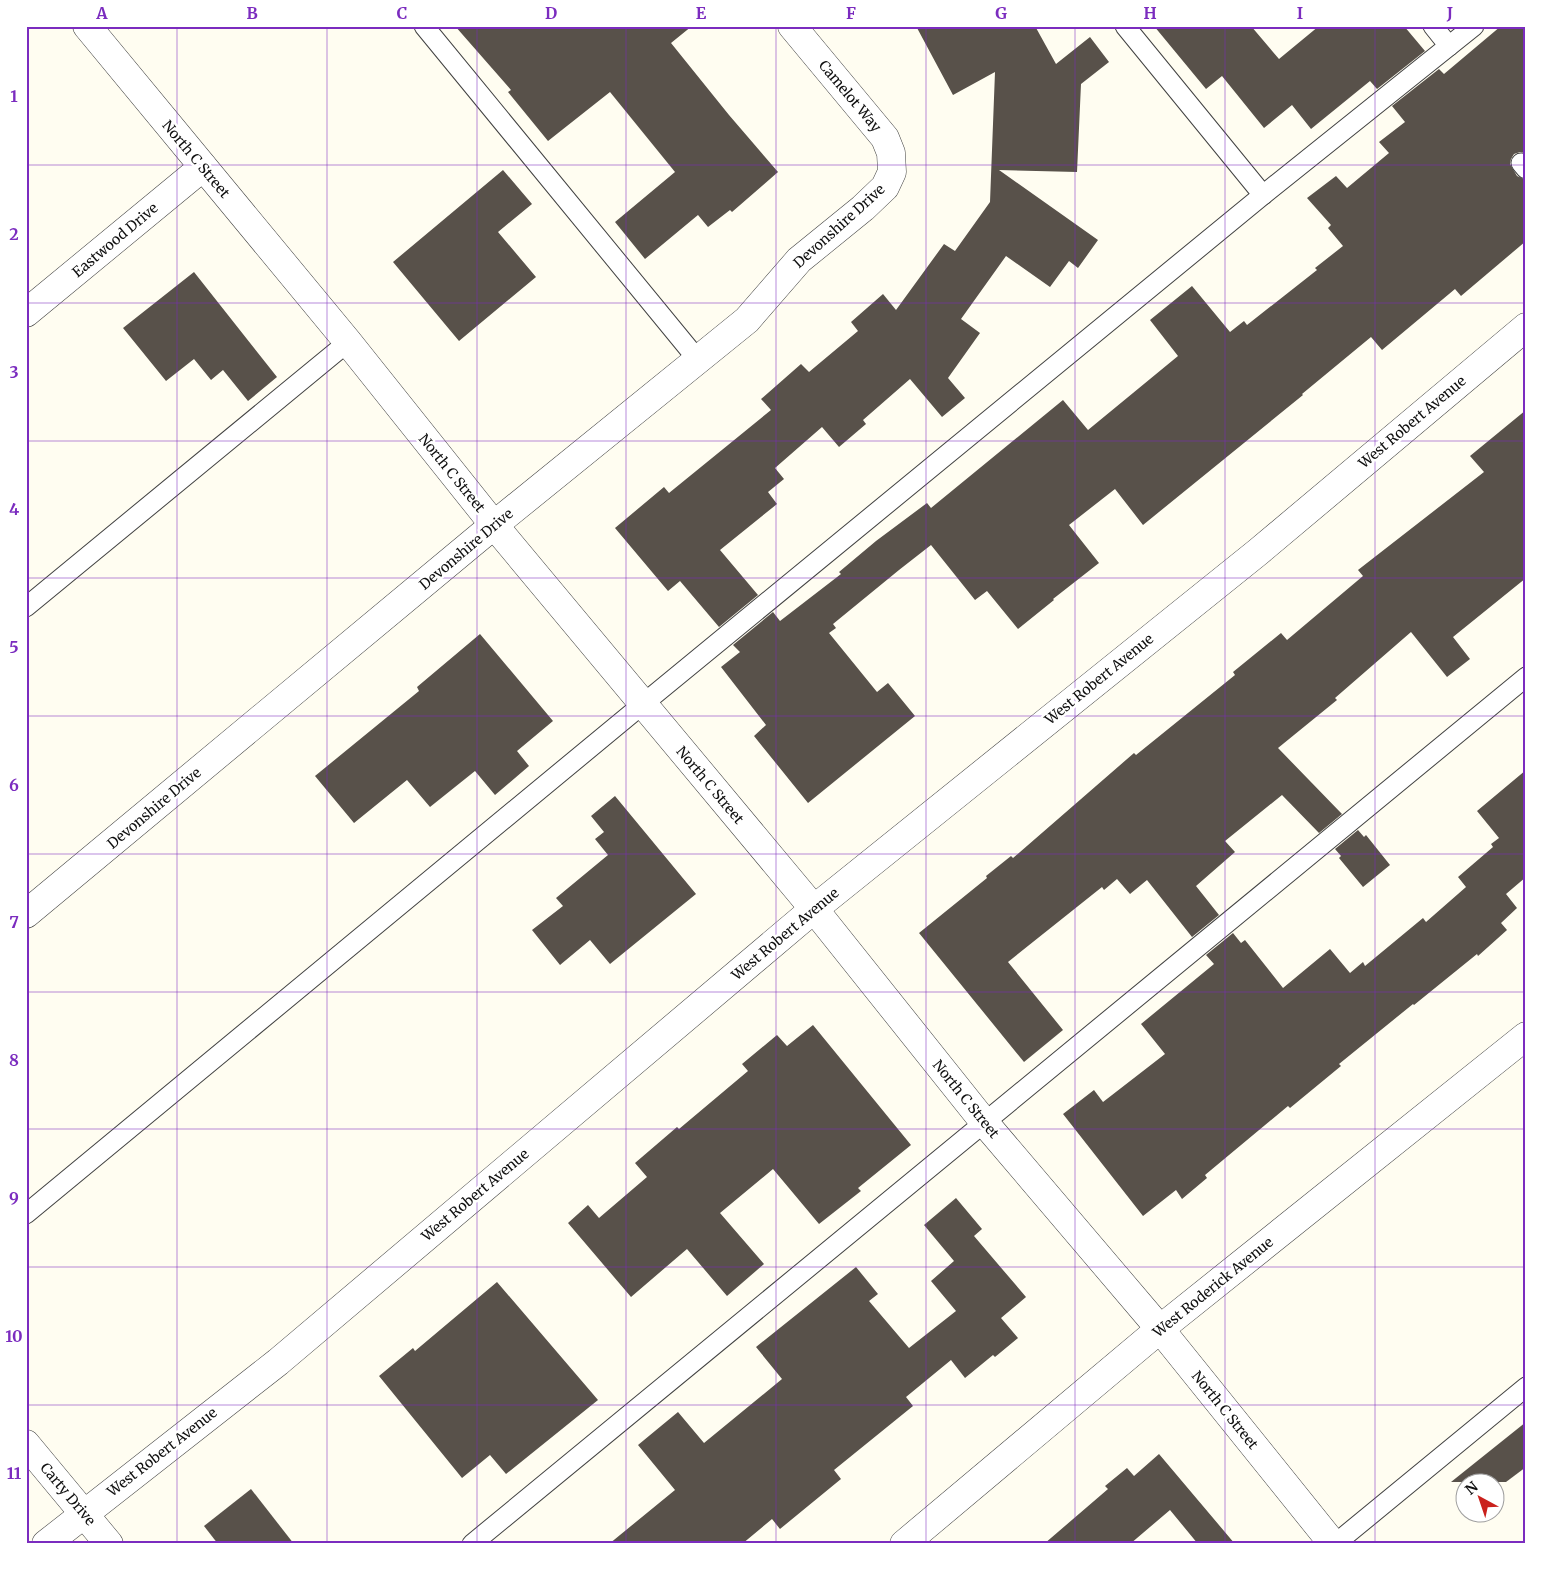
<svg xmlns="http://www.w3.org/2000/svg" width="1552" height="1570" font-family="Merriweather,serif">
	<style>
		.building { fill: #58514a }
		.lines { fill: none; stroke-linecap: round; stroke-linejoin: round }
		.service-casing { stroke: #424242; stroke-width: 21 }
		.minor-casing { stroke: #424242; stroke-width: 29 }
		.tertiary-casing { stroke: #424242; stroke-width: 29 }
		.service { stroke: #fff; stroke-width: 19 }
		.minor { stroke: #fff; stroke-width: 28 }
		.tertiary { stroke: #fff; stroke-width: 28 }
		.grid { fill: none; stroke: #7b2cbf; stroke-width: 1; stroke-opacity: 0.55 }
		.labels { text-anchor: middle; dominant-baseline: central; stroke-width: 5; stroke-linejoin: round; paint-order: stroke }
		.street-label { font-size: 14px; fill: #0f0f0f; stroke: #fff }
		.neatline { fill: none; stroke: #7b2cbf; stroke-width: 2 }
		.grid-label { font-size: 16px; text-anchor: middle; font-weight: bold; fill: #7b2cbf }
	</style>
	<rect width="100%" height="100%" fill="#fffdf1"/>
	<!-- building -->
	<g class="building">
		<path d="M 455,26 L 692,26 L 671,43 L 729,115 L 778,172 L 732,212 L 730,210 L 708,227 L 698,215 L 645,259 L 615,222 L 675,172 L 610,92 L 548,141 L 508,92 L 511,90 Z"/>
		<path d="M 916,26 L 1035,26 L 1056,64 L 1090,37 L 1109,62 L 1081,84 L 1077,172 L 999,170 L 1098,240 L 1078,268 L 1069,261 L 1050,287 L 1006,256 L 961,319 L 980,333 L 948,378 L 965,398 L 942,417 L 910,379 L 863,420 L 866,424 L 839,447 L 822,427 L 775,468 L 784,479 L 768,492 L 777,504 L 720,550 L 758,595 L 719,627 L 680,581 L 668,591 L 615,528 L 664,487 L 669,493 L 771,410 L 761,399 L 801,364 L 809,372 L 858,331 L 851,322 L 883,294 L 896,310 L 944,244 L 955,251 L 990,202 L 995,72 L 953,95 Z"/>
		<path d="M 1154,26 L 1251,26 L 1279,59 L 1319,26 L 1404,26 L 1425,51 L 1377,89 L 1370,81 L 1311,129 L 1292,105 L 1264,128 L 1222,76 L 1206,89 Z"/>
		<path d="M 1501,26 L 1526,26 L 1526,153 L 1520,152 L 1514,154 L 1511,159 L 1510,164 L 1517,176 L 1526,180 L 1526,241 L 1461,296 L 1455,289 L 1382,350 L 1371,337 L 1302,394 L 1303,395 L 1143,525 L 1115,489 L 1069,525 L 1099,563 L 1053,599 L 1054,600 L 1018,629 L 987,591 L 975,600 L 931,545 L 899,570 L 833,624 L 836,628 L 829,633 L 877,692 L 888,683 L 915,716 L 808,803 L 754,736 L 766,725 L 721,667 L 740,652 L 733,645 L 773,612 L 780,621 L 841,574 L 839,572 L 876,541 L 927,503 L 931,508 L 1063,400 L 1088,430 L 1178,356 L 1150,320 L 1192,286 L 1230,332 L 1244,321 L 1247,325 L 1317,270 L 1315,268 L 1343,246 L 1328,228 L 1331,225 L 1307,198 L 1336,176 L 1347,188 L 1389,153 L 1379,142 L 1405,122 L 1392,106 L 1439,69 L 1444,74 Z"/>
		<path d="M 503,170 L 532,204 L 498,232 L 536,277 L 459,341 L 393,262 Z"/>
		<path d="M 194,272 L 277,377 L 248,401 L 223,370 L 211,380 L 194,359 L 166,381 L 123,328 Z"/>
		<path d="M 1526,410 L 1526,578 L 1453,637 L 1470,659 L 1447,677 L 1411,632 L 1335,698 L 1337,700 L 1278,748 L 1342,814 L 1319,833 L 1282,795 L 1225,841 L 1235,852 L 1196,886 L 1219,915 L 1192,937 L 1147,880 L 1130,894 L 1117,879 L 1104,890 L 1102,887 L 1008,962 L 1063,1030 L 1024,1062 L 919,933 L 987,878 L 986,876 L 1011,856 L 1013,858 L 1134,753 L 1136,755 L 1235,675 L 1233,672 L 1281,633 L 1287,640 L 1363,576 L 1358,570 L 1484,472 L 1470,456 Z"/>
		<path d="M 480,634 L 553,721 L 517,751 L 529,766 L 495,795 L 475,771 L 430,807 L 407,780 L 354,823 L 315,776 L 419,691 L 417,687 Z"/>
		<path d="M 1526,770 L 1526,877 L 1506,894 L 1517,908 L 1501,923 L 1507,930 L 1478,956 L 1477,954 L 1414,1005 L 1413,1004 L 1339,1064 L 1341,1066 L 1290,1108 L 1288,1106 L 1205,1175 L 1207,1178 L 1182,1199 L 1176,1190 L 1143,1216 L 1063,1114 L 1094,1090 L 1103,1102 L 1165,1054 L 1141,1024 L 1214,964 L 1206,955 L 1233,933 L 1241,943 L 1245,940 L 1283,988 L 1330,949 L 1350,973 L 1363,962 L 1365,966 L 1423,918 L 1426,922 L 1466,887 L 1458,877 L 1493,847 L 1491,844 L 1499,838 L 1477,811 Z"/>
		<path d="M 615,796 L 696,894 L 610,964 L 590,940 L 560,965 L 532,930 L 563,906 L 556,898 L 608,855 L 595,839 L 604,832 L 591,816 Z"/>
		<path d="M 1358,830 L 1364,837 L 1366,835 L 1390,865 L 1363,887 L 1339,858 L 1341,856 L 1335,849 Z"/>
		<path d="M 813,1025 L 911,1145 L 858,1188 L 861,1191 L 819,1224 L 773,1169 L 720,1213 L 764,1264 L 727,1296 L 687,1249 L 631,1297 L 568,1223 L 588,1205 L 599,1218 L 647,1177 L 635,1163 L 677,1127 L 679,1129 L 748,1071 L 742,1064 L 777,1035 L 787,1046 Z"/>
		<path d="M 956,1198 L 982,1229 L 974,1236 L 1026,1297 L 1001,1318 L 1018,1338 L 995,1357 L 993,1355 L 965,1378 L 951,1360 L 906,1397 L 913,1406 L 834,1470 L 841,1479 L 780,1529 L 772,1519 L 742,1544 L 609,1544 L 675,1490 L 638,1445 L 678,1412 L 704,1443 L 782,1379 L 756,1347 L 856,1267 L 878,1294 L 869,1301 L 909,1348 L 956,1311 L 931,1281 L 954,1261 L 924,1225 Z"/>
		<path d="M 497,1282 L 598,1400 L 506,1474 L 490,1455 L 462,1478 L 379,1376 L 413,1348 L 415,1351 Z"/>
		<path d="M 1526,1422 L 1526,1467 L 1506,1482 L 1451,1482 Z"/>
		<path d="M 1159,1454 L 1235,1544 L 1198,1544 L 1170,1510 L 1130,1544 L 1044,1544 L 1108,1489 L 1105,1486 L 1127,1468 L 1134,1476 Z"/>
		<path d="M 251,1489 L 294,1544 L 218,1544 L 204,1526 Z"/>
	</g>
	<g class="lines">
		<!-- service casing -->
		<g class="service-casing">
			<g id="service">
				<path d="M 424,26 L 698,360"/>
				<path d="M 1125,26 L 1263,195"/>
				<path d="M 1433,26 L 1449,46"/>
				<path d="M 1521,163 L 1526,169"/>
				<path d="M 26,607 L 348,342"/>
				<path d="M 26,1214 L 643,704 L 1263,195 L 1474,26"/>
				<path d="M 472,1544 L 1526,677"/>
				<path d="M 1335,1544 L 1526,1387"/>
			</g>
		</g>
		<!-- minor casing -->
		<g class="minor-casing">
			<g id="minor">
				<path d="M 26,313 L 203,167"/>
				<path d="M 26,914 L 494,525 L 747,320 L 799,260 L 863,208 L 885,187 L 892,172 L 891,153 L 885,138 L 792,26"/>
				<path d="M 26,1444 L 109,1544"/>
				<path d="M 46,1544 L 278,1362 L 814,909 L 1258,552 L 1526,327"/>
				<path d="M 904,1544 L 1160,1329 L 1526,1036"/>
			</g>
		</g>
		<!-- tertiary casing -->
		<g class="tertiary-casing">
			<path id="tertiary" d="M 87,26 L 348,342 L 494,525 L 814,909 L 984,1122 L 1160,1329 L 1333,1544"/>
		</g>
		<!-- service -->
		<use href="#service" class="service"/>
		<!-- minor -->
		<use href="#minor" class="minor"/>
		<!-- tertiary -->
		<use href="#tertiary" class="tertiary"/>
	</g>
	<!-- grid -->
	<path class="grid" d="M 177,26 L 177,1544M 327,26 L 327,1544M 477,26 L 477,1544M 626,26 L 626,1544M 776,26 L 776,1544M 926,26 L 926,1544M 1075,26 L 1075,1544M 1225,26 L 1225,1544M 1375,26 L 1375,1544M 26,165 L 1526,165M 26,303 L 1526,303M 26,441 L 1526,441M 26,578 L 1526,578M 26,716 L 1526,716M 26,854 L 1526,854M 26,992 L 1526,992M 26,1129 L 1526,1129M 26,1267 L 1526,1267M 26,1405 L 1526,1405"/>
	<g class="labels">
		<!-- street labels -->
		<g class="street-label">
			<text transform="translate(850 96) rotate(50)">Camelot Way</text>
			<text transform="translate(196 159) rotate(50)">North C Street</text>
			<text transform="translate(839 226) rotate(-42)">Devonshire Drive</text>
			<text transform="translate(115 240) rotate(-40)">Eastwood Drive</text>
			<text transform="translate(1412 422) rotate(-40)">West Robert Avenue</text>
			<text transform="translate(452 473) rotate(51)">North C Street</text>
			<text transform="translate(466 549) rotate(-40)">Devonshire Drive</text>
			<text transform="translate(1099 679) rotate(-39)">West Robert Avenue</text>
			<text transform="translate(710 785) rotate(50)">North C Street</text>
			<text transform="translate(154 808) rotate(-40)">Devonshire Drive</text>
			<text transform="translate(785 934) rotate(-40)">West Robert Avenue</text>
			<text transform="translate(966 1099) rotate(51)">North C Street</text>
			<text transform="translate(475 1195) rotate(-40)">West Robert Avenue</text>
			<text transform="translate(1213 1287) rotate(-39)">West Roderick Avenue</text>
			<text transform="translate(1225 1410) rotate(51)">North C Street</text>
			<text transform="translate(162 1452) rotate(-38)">West Robert Avenue</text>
			<text transform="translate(68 1494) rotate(50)">Carty Drive</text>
		</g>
	</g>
	<!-- border -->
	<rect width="1552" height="1570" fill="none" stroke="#ffffff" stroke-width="55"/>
	<!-- north arrow -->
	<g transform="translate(1480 1498) rotate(320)"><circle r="24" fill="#ffffff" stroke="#9f9f9f"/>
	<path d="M0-4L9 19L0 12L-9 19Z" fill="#ca211c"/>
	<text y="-8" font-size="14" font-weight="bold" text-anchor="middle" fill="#0f0f0f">N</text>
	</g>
	<rect x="28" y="28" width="1496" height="1514" class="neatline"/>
	<g class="grid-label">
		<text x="102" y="19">A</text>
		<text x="252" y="19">B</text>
		<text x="402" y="19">C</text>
		<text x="551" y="19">D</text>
		<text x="701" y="19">E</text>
		<text x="851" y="19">F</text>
		<text x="1001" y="19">G</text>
		<text x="1150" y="19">H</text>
		<text x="1300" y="19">I</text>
		<text x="1450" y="19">J</text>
		<text x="14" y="102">1</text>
		<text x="14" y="240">2</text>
		<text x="14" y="378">3</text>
		<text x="14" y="515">4</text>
		<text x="14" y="653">5</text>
		<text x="14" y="791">6</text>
		<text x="14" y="928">7</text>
		<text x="14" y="1066">8</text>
		<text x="14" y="1204">9</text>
		<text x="14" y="1342">10</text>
		<text x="14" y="1479">11</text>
	</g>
</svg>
